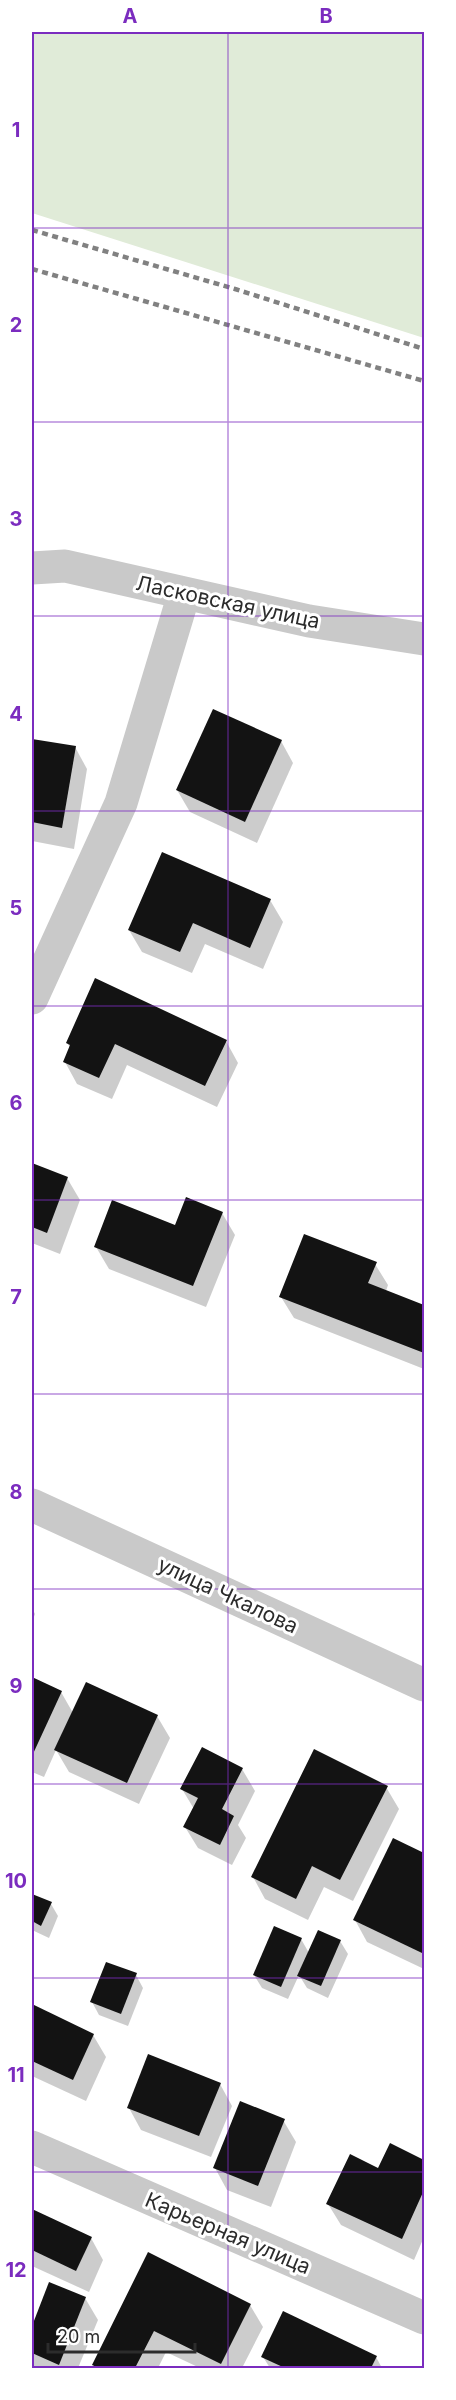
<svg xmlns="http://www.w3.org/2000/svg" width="456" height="2400" font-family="Inter,sans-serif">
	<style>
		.green { fill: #e0ebd8 }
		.shadow { fill: #0003 }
		.building { fill: #131313 }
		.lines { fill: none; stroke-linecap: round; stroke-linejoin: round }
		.minor { stroke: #c9c9c9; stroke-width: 33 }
		.rail { stroke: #818181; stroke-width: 4.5; stroke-dasharray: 6 4.5; stroke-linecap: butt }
		.grid { fill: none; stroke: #7b2cbf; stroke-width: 1.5; stroke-opacity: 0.55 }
		.labels { text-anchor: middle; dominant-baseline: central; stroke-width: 6; stroke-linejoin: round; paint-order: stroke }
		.street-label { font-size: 21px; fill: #2c2c2c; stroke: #fff }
		.neatline { fill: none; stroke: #7b2cbf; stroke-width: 2 }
		.grid-label { font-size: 20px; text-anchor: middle; font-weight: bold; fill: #7b2cbf }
	</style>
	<rect width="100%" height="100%" fill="#fff"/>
	<!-- green -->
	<path class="green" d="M 32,32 L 424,32 L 424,338 L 32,213 Z"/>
	<!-- shadow -->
	<g class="shadow">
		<path d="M 32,740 L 75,747 L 87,769 L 74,849 L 32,841 Z"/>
		<path d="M 281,741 L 293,763 L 257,843 L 190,812 L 177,790 Z"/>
		<path d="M 270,900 L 283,922 L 263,969 L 205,944 L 192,973 L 142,952 L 129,930 Z"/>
		<path d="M 226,1041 L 238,1063 L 217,1107 L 127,1065 L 112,1099 L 77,1084 L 65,1062 L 70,1048 L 67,1042 Z"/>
		<path d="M 32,1165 L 67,1178 L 80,1200 L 60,1254 L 32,1243 Z"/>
		<path d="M 222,1213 L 235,1235 L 206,1307 L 109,1269 L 96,1247 Z"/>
		<path d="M 375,1264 L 388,1285 L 386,1291 L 424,1306 L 424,1369 L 294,1318 L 281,1297 Z"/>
		<path d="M 32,1608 L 35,1614 L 32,1622 Z"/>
		<path d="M 32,1678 L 61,1692 L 73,1713 L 157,1716 L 170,1738 L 139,1804 L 69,1772 L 56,1750 L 44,1777 L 32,1772 Z"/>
		<path d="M 242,1769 L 255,1791 L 238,1825 L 246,1838 L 232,1865 L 198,1848 L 185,1827 L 194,1809 L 182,1789 Z"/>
		<path d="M 386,1787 L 399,1809 L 353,1901 L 324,1887 L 308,1920 L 265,1899 L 253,1877 Z"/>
		<path d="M 393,1840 L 424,1855 L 424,1969 L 367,1942 L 355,1920 Z"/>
		<path d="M 32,1895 L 51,1904 L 58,1916 L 49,1938 L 32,1930 Z"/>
		<path d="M 301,1939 L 309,1953 L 340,1941 L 348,1954 L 328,1998 L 307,1988 L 299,1975 L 288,1999 L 262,1988 L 254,1975 Z"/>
		<path d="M 136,1975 L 143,1988 L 128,2026 L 99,2015 L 92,2002 Z"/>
		<path d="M 32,2006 L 93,2035 L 106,2057 L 86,2101 L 32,2076 Z"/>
		<path d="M 220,2084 L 232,2106 L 211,2157 L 141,2130 L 129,2108 Z"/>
		<path d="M 283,2120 L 296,2142 L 271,2207 L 227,2190 L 215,2168 Z"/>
		<path d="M 390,2145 L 424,2161 L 424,2237 L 414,2260 L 341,2225 L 328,2204 L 379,2170 Z"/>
		<path d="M 32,2211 L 91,2238 L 103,2260 L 89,2292 L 32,2266 Z"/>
		<path d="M 148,2254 L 250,2305 L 263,2327 L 242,2368 L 200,2368 L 166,2352 L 158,2368 L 96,2368 L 94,2365 Z"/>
		<path d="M 50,2284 L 85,2298 L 98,2320 L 78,2368 L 35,2368 L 32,2363 L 32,2330 Z"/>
		<path d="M 263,2357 L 376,2357 L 382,2368 L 270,2368 Z"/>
	</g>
	<!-- building -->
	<g class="building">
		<path d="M 213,709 L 282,740 L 245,822 L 176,790 Z"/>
		<path d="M 32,739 L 76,746 L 62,828 L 32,822 Z"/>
		<path d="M 162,852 L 271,899 L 250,948 L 193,923 L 180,952 L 128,930 Z"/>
		<path d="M 95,978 L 227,1040 L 205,1086 L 115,1044 L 99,1078 L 63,1062 L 70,1045 L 66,1043 Z"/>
		<path d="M 32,1163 L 68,1177 L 47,1233 L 32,1227 Z"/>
		<path d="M 186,1197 L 223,1212 L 193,1286 L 94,1247 L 112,1200 L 175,1225 Z"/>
		<path d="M 304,1234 L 377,1262 L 368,1283 L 424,1305 L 424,1353 L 279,1297 Z"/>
		<path d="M 32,1677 L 62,1691 L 32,1756 Z"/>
		<path d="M 86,1682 L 158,1715 L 127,1783 L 54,1750 Z"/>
		<path d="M 202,1747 L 243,1768 L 222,1809 L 234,1816 L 220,1845 L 183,1827 L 198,1798 L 180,1789 Z"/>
		<path d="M 314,1749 L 388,1786 L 340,1880 L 312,1866 L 296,1899 L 251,1877 Z"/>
		<path d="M 393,1838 L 424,1853 L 424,1948 L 422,1953 L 353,1920 Z"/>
		<path d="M 32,1894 L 52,1902 L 41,1926 L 32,1921 Z"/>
		<path d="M 274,1926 L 302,1938 L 281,1987 L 253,1975 Z"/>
		<path d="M 318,1930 L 341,1940 L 321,1986 L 297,1976 Z"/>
		<path d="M 106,1962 L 137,1973 L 121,2014 L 90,2002 Z"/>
		<path d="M 32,2004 L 94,2034 L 73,2080 L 32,2061 Z"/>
		<path d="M 148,2054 L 221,2083 L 199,2136 L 127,2108 Z"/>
		<path d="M 240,2101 L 285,2119 L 258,2186 L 213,2168 Z"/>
		<path d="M 390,2143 L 424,2160 L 424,2190 L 402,2239 L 326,2204 L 350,2154 L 378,2168 Z"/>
		<path d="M 32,2209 L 92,2237 L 76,2271 L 32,2250 Z"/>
		<path d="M 148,2252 L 251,2304 L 221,2364 L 154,2331 L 135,2368 L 99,2368 L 92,2365 Z"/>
		<path d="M 49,2282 L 86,2297 L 59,2365 L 32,2353 L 32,2326 Z"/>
		<path d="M 283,2311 L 377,2356 L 371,2368 L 285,2368 L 261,2357 Z"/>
	</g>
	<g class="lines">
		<!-- minor -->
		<g class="minor">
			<path d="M 32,568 L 65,566 L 309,621 L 424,639"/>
			<path d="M 32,998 L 121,803 L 184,594"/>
			<path d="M 32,1505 L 424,1685"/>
			<path d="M 32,2147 L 424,2318"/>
		</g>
		<!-- rail -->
		<g class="rail">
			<path d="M 32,230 L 235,289 L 424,349"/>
			<path d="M 32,269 L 424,381"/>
		</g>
	</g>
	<!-- grid -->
	<path class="grid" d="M 228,32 L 228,2368M 32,228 L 424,228M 32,422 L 424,422M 32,616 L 424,616M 32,811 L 424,811M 32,1006 L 424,1006M 32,1200 L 424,1200M 32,1394 L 424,1394M 32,1589 L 424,1589M 32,1784 L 424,1784M 32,1978 L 424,1978M 32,2172 L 424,2172"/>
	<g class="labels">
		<!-- street labels -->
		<g class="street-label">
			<text transform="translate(228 602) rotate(12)">Ласковская улица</text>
			<text transform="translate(228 1595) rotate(25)">улица Чкалова</text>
			<text transform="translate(228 2233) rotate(23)">Карьерная улица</text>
		</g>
	</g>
	<!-- border -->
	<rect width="456" height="2400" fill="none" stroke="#ffffff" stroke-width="66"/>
	<!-- scale -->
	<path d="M48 2343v9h147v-9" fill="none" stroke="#2c2c2c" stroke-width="3"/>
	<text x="57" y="2343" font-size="18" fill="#2c2c2c" stroke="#ffffff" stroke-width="4.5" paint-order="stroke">20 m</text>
	<rect x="33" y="33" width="390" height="2334" class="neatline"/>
	<g class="grid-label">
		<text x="130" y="23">A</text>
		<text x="326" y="23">B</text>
		<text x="16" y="137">1</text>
		<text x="16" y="332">2</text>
		<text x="16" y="526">3</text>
		<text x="16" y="721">4</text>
		<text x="16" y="915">5</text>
		<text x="16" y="1110">6</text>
		<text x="16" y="1304">7</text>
		<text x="16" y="1499">8</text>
		<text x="16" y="1693">9</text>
		<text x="16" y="1888">10</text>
		<text x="16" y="2082">11</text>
		<text x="16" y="2277">12</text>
	</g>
</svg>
